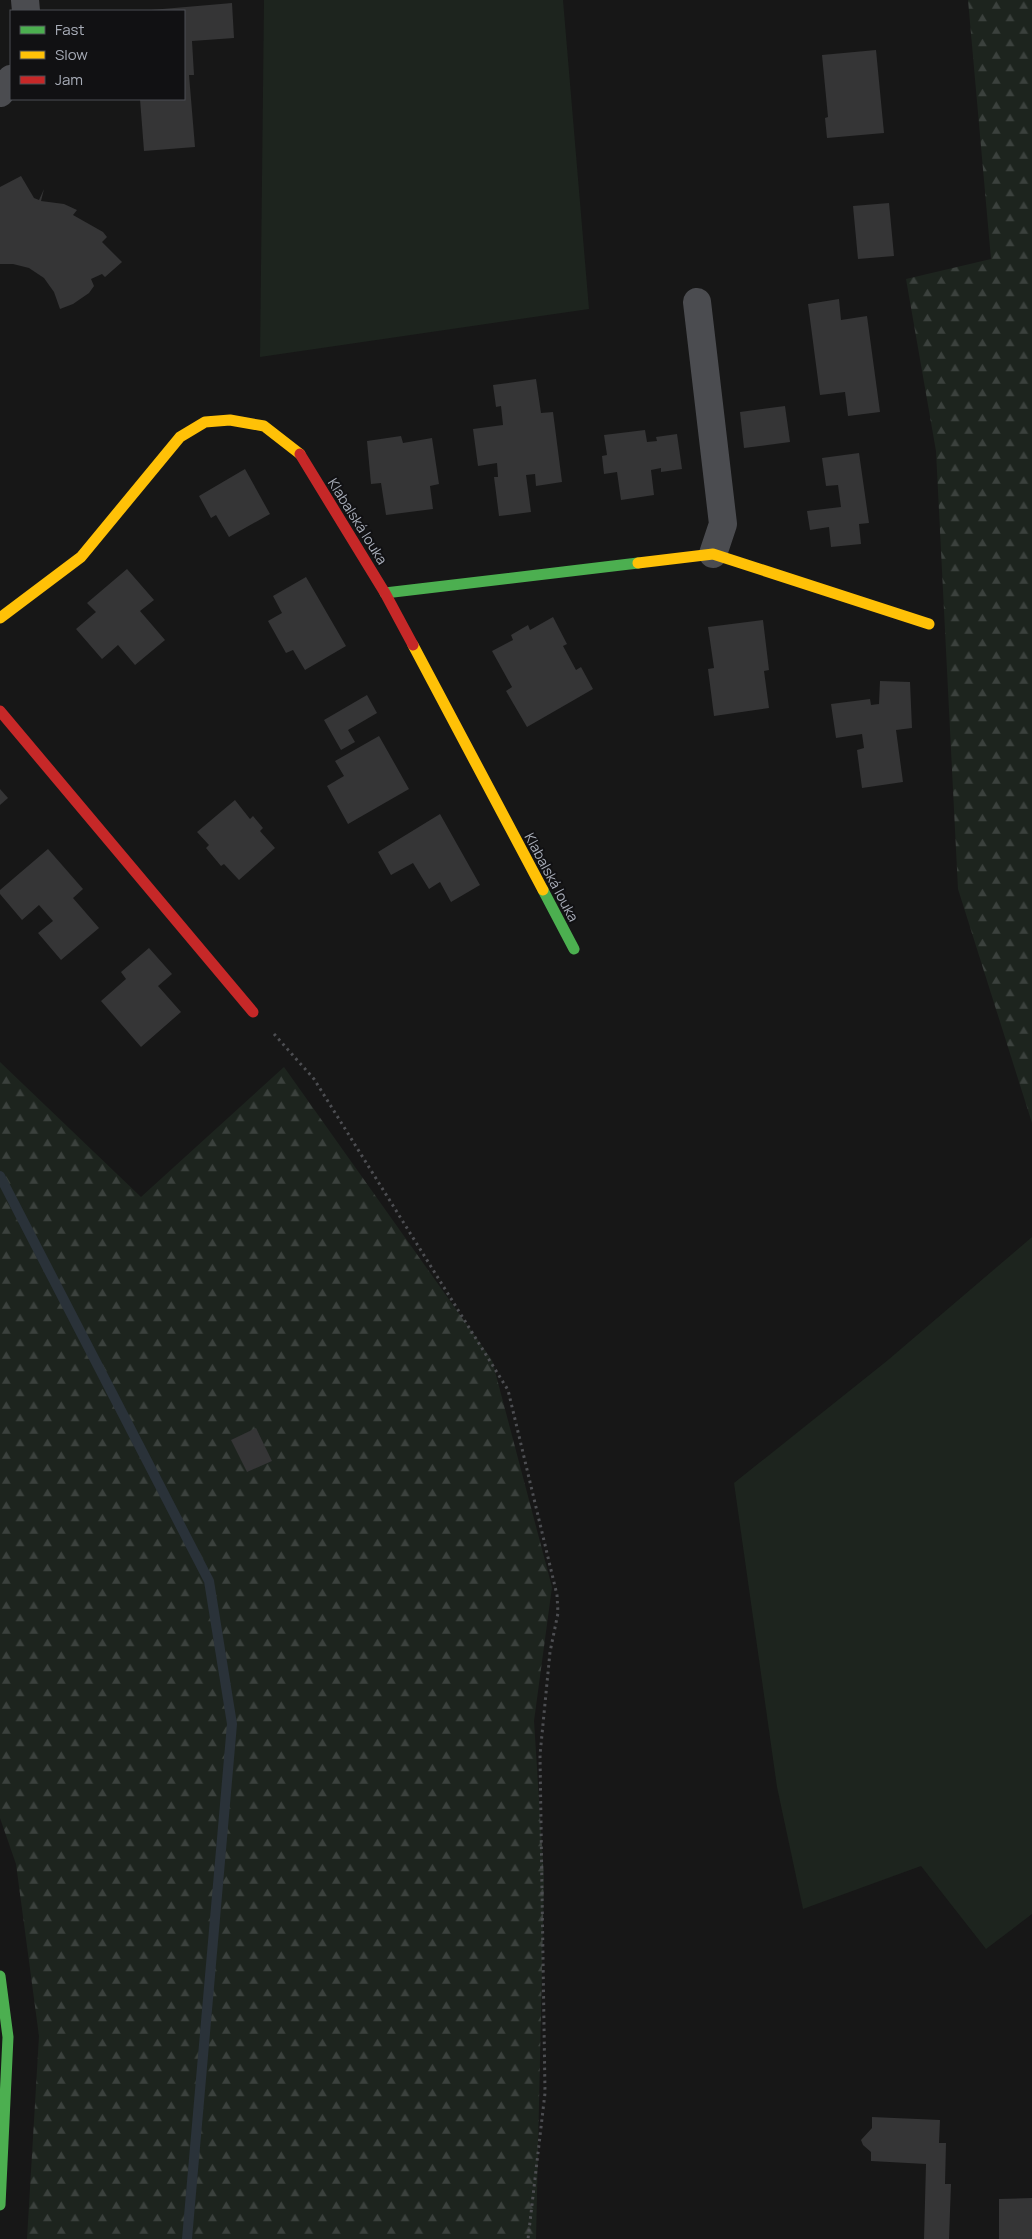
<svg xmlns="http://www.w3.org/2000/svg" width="1032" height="2239" font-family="Manrope,sans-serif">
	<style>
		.grass { fill: #1d241e }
		.forest { fill: url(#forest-firs) }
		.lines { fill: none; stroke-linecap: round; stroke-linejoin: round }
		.stream { stroke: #2a3239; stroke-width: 10 }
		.building { fill: #353536 }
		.path { stroke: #4d4e52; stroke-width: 3; stroke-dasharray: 2.5 4; stroke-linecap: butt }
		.street { stroke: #4b4c50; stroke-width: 28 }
		.fast { stroke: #4caf50; stroke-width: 11 }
		.slow { stroke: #ffc107; stroke-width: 11 }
		.jam { stroke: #c62828; stroke-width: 11 }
		.labels { text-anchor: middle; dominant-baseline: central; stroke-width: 4; stroke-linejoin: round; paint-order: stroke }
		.street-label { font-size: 14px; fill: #a8adb8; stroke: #111113 }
	</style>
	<defs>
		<pattern id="forest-firs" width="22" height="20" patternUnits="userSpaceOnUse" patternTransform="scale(1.25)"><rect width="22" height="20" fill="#1d241e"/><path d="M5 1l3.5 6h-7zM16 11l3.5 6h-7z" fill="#3b413d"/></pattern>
	</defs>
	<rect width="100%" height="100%" fill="#171717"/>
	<!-- grass -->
	<g class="grass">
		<path d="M 264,0 L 563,0 L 589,309 L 260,357 Z"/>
		<path d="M 1032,1237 L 1032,1914 L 986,1949 L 921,1866 L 803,1909 L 777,1787 L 734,1483 L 888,1360 Z"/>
	</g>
	<!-- forest -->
	<g class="forest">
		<path d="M 968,0 L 1032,0 L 1032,1123 L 958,889 L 936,451 L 906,279 L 991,259 Z"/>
		<path d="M 0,1062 L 141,1197 L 284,1067 L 492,1360 L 552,1587 L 534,1721 L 544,1878 L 536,2239 L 27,2239 L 39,2036 L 16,1864 L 0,1818 Z"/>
	</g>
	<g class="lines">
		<!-- stream -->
		<path class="stream" d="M 0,1176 L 209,1581 L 232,1724 L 187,2239"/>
	</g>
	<!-- building -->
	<g class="building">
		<path d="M 232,3 L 234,38 L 192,41 L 194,75 L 189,75 L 195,147 L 144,151 L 140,99 L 184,99 L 184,11 L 151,10 Z"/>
		<path d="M 876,50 L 884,133 L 827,138 L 825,118 L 828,117 L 822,55 Z"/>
		<path d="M 21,176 L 34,198 L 39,200 L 44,189 L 41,201 L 64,204 L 77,210 L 73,215 L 103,232 L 107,237 L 102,242 L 122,262 L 105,277 L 102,274 L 91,279 L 94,286 L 89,293 L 73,304 L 60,309 L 54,292 L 44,278 L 29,268 L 13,264 L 0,264 L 0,187 Z"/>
		<path d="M 889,203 L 894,256 L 858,259 L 853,206 Z"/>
		<path d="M 839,299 L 841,320 L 867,316 L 880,412 L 848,416 L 845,392 L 820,395 L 808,304 Z"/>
		<path d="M 536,379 L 541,413 L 553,412 L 562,482 L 536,486 L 535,474 L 526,475 L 531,512 L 499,516 L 494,477 L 498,477 L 497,463 L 478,466 L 473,429 L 503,425 L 501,406 L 496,407 L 493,385 Z"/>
		<path d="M 785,406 L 790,442 L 744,448 L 740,412 Z"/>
		<path d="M 645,430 L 647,442 L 657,441 L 656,437 L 677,434 L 682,469 L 661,472 L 661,468 L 651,470 L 654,495 L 621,500 L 617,472 L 604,474 L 602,456 L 607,455 L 604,435 Z"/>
		<path d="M 401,436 L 403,443 L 432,438 L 439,484 L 430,486 L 433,509 L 386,515 L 381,483 L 371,484 L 367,441 Z"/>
		<path d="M 859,453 L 869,523 L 859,524 L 861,544 L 831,547 L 829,527 L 810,530 L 807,511 L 841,507 L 838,485 L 826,486 L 822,458 Z"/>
		<path d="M 245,469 L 270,514 L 229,537 L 216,515 L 211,518 L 199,496 Z"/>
		<path d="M 127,569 L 154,600 L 140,611 L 165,640 L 135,665 L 118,645 L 102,659 L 76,629 L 96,612 L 87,603 Z"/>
		<path d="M 306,577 L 346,646 L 305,670 L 293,650 L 286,653 L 268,621 L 282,613 L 273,596 Z"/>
		<path d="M 553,617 L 567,644 L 563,646 L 576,670 L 581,667 L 593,689 L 527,727 L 506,691 L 512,687 L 492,651 L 513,640 L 511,635 L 528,625 L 530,630 Z"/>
		<path d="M 763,620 L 769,670 L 764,671 L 769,708 L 714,716 L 708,669 L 714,668 L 708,627 Z"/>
		<path d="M 880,681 L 910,682 L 912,728 L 896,730 L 903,782 L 862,788 L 857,750 L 864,748 L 862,734 L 836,738 L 831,704 L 870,699 L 871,705 L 879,704 Z"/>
		<path d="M 367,695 L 377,713 L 348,730 L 355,742 L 341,750 L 324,720 Z"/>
		<path d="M 379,736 L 409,789 L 348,824 L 327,786 L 344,776 L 335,761 Z"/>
		<path d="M 0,789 L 8,798 L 0,805 Z"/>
		<path d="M 235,800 L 250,819 L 253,816 L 263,828 L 260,831 L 275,848 L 239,880 L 224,864 L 221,866 L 206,848 L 209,845 L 197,832 Z"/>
		<path d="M 440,814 L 480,885 L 451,902 L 440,882 L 429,889 L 413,863 L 391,875 L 378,852 Z"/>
		<path d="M 48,849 L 83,889 L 73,898 L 99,928 L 61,960 L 38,933 L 53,921 L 39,905 L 22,920 L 0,894 L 0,890 Z"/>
		<path d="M 149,948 L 172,974 L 158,986 L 181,1012 L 141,1047 L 101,1001 L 126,979 L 121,972 Z"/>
		<path d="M 256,1428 L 272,1461 L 247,1472 L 231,1440 Z"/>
		<path d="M 872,2117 L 940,2120 L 939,2143 L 946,2143 L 945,2184 L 951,2184 L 949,2239 L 924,2239 L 926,2164 L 871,2161 L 871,2152 L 863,2145 L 861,2140 L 872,2128 Z"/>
		<path d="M 1032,2198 L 1032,2239 L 999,2239 L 999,2199 Z"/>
	</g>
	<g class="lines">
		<!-- path -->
		<path class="path" d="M 274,1034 L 314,1079 L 508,1390 L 557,1595 L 558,1613 L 550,1652 L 540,1755 L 545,2093 L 528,2239"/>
		<!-- street -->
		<g class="street">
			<path d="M 25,0 L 26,11"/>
			<path d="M 0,93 L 11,79"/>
			<path d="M 697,302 L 723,524 L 713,554"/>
		</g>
		<!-- fast -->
		<g class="fast">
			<path d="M 385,593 L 638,563"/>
			<path d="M 543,890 L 574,949"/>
			<path d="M 0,1976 L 8,2037 L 0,2205"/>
		</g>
		<!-- slow -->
		<g class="slow">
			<path d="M 638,563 L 713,554 L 929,624"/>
			<path d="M 0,618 L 81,557 L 180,437 L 205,422 L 230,420 L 264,426 L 300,454"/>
			<path d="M 413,645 L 543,890"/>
		</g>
		<!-- jam -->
		<g class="jam">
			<path d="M 300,454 L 385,593 L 413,645"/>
			<path d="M 0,711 L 253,1012"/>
		</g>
	</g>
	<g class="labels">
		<!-- street labels -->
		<g class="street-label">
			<text transform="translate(358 521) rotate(58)">Klabalská louka</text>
			<text transform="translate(552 877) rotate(62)">Klabalská louka</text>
		</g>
	</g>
	<!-- legend -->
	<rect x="10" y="10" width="175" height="90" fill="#111113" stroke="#4d4f55"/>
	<rect x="20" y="26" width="25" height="8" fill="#4caf50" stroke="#4d4f55"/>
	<text x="55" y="35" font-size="15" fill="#a8adb8">Fast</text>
	<rect x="20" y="51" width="25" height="8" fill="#ffc107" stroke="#4d4f55"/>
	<text x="55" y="60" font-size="15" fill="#a8adb8">Slow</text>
	<rect x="20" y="76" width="25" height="8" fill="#c62828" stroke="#4d4f55"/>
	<text x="55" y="85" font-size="15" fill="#a8adb8">Jam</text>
</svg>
